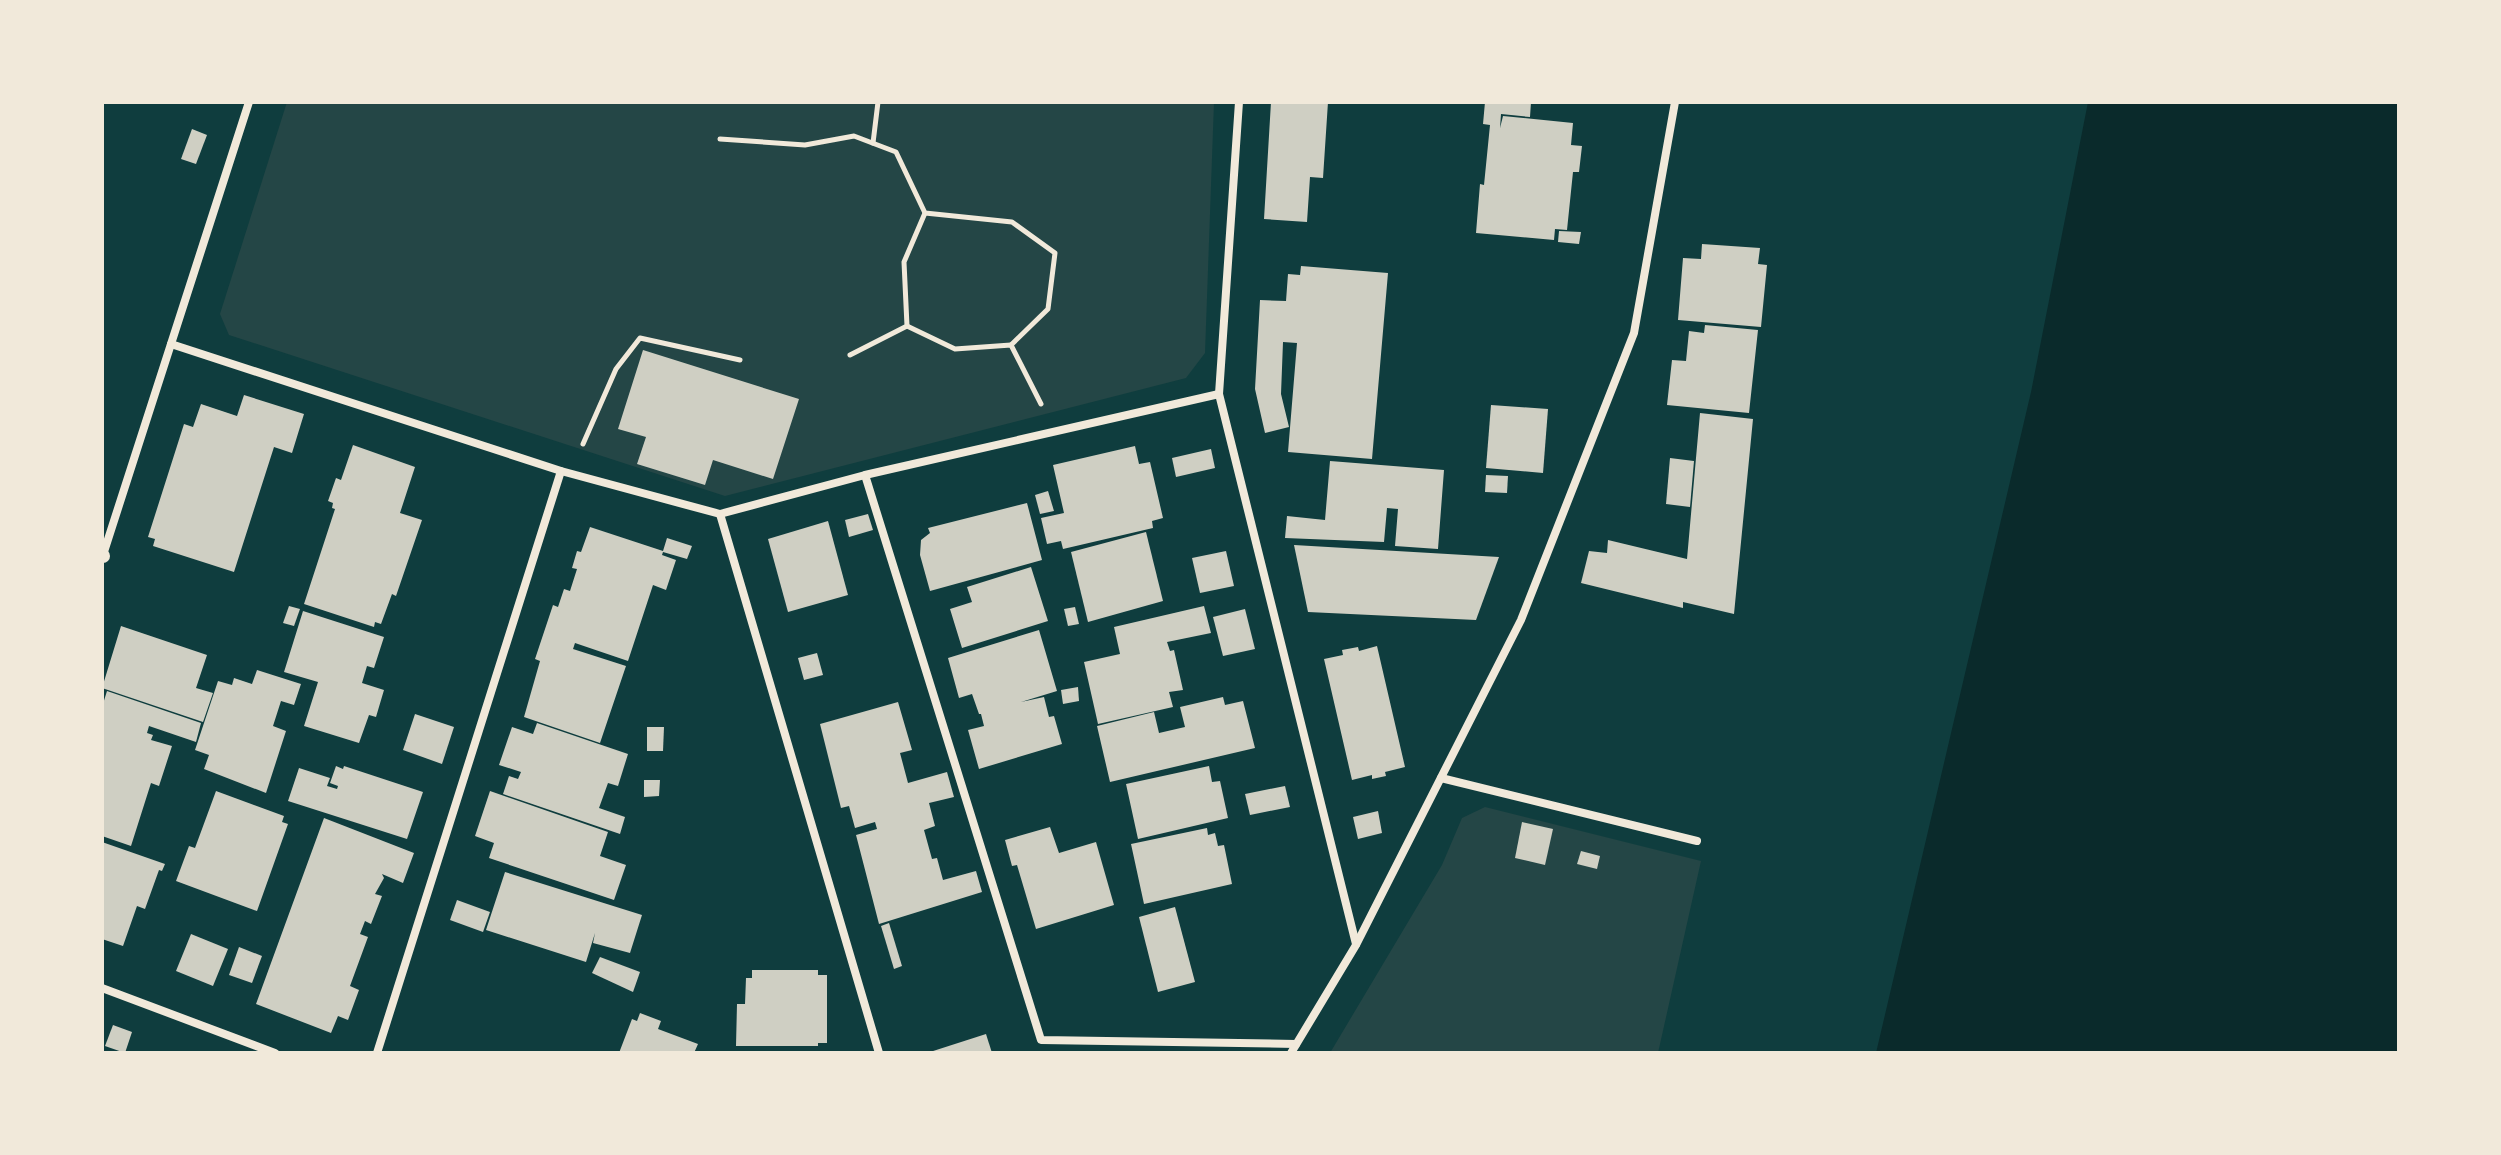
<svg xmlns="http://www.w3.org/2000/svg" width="2501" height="1155" font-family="'Noto Sans',sans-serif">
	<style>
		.green { fill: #244646 }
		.water { fill: #0a2a2b }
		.building { fill: #cfcfc3 }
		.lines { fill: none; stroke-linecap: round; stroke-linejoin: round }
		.path { stroke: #f1e9da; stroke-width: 5 }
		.minor { stroke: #f1e9da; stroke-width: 8 }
		.tertiary { stroke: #f1e9da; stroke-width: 14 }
	</style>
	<rect width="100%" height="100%" fill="#0f3d3e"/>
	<!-- green -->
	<g class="green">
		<path d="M 287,102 L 1214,102 L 1205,353 L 1186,378 L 725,496 L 229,335 L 220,314 Z"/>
		<path d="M 1485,807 L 1701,861 L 1658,1053 L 1330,1053 L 1442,865 L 1462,818 Z"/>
	</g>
	<!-- water -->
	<path class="water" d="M 2088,102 L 2399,102 L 2399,1053 L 1876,1053 L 2031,392 Z"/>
	<!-- building -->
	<g class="building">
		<path d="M 1271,102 L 1328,102 L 1323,178 L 1310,177 L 1307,222 L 1264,219 Z"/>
		<path d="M 1485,102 L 1531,102 L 1530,117 L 1501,114 L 1500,128 L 1503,116 L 1573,123 L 1571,145 L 1582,146 L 1579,172 L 1573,172 L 1567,230 L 1555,229 L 1554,240 L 1476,233 L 1480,184 L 1484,185 L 1490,125 L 1483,124 Z"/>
		<path d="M 192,129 L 207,135 L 196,164 L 181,159 Z"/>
		<path d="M 1559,231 L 1581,232 L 1579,244 L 1558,242 Z"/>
		<path d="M 1702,244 L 1760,248 L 1758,264 L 1767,265 L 1761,327 L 1678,320 L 1683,258 L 1701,259 Z"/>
		<path d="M 1301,266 L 1388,273 L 1372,459 L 1288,452 L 1297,343 L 1283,342 L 1281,394 L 1289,427 L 1265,433 L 1255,389 L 1260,300 L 1286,301 L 1288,274 L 1300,275 Z"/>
		<path d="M 1705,325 L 1758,330 L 1749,413 L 1667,405 L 1672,360 L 1686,361 L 1689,331 L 1704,333 Z"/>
		<path d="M 643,350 L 799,399 L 773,479 L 713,460 L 705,485 L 637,464 L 646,437 L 618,429 Z"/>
		<path d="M 244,395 L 304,414 L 292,453 L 274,447 L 234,572 L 153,546 L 155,539 L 148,537 L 184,424 L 193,427 L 201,404 L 237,416 Z"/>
		<path d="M 1491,405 L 1548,409 L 1543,473 L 1486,468 Z"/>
		<path d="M 1700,413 L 1753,419 L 1734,614 L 1683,602 L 1683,608 L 1581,583 L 1589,551 L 1607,553 L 1608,540 L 1687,559 Z"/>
		<path d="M 353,445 L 415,467 L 400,513 L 422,520 L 396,596 L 392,594 L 381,624 L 375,622 L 374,627 L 304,604 L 335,509 L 332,508 L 333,503 L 328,501 L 336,478 L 341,480 Z"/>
		<path d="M 1135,446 L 1139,464 L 1150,462 L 1163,518 L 1152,521 L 1153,528 L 1063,549 L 1061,541 L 1047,544 L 1041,518 L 1064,513 L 1053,465 Z"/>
		<path d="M 1211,449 L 1215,468 L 1176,477 L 1172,458 Z"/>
		<path d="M 1670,458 L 1694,461 L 1690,507 L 1666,504 Z"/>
		<path d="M 1330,461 L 1444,470 L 1438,549 L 1395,546 L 1398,509 L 1387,508 L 1384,542 L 1285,538 L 1287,516 L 1325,520 Z"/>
		<path d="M 1486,475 L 1508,476 L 1507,493 L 1485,492 Z"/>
		<path d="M 1048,491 L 1054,511 L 1040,514 L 1035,495 Z"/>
		<path d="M 1027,503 L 1042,560 L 930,591 L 920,555 L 921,540 L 930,533 L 928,528 Z"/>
		<path d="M 868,514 L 873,530 L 849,537 L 845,520 Z"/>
		<path d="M 828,521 L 848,595 L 788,612 L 768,539 Z"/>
		<path d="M 590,527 L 663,551 L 667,538 L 692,546 L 687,559 L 663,552 L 662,555 L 676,560 L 666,590 L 653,585 L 628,661 L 575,643 L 573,649 L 626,666 L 600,743 L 524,717 L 540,661 L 535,659 L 553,605 L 558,607 L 564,589 L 570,591 L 577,569 L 572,568 L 577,551 L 581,552 Z"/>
		<path d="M 1146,532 L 1163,601 L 1088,622 L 1071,552 Z"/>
		<path d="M 1294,545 L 1499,557 L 1476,620 L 1308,612 Z"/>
		<path d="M 1226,551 L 1234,586 L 1200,593 L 1192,558 Z"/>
		<path d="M 1031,567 L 1048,621 L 962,648 L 950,609 L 972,602 L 967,587 Z"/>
		<path d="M 289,606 L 300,609 L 294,626 L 283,623 Z"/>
		<path d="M 1204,606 L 1211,633 L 1167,642 L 1170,651 L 1174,650 L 1183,690 L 1169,692 L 1173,707 L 1098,724 L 1084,662 L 1120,654 L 1114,627 Z"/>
		<path d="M 1075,607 L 1079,624 L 1068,626 L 1064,609 Z"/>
		<path d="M 1245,609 L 1255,649 L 1223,656 L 1213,617 Z"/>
		<path d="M 303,611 L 384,637 L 374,668 L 367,666 L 362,683 L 384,690 L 376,717 L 369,715 L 359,743 L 304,726 L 318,682 L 284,672 Z"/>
		<path d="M 121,626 L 207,655 L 196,688 L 213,693 L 203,722 L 102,688 Z"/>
		<path d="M 1039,630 L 1057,691 L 1021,702 L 1044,697 L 1049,717 L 1054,716 L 1062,744 L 979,769 L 968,730 L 984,726 L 981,714 L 979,714 L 972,694 L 959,698 L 948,658 Z"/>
		<path d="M 1377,646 L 1405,767 L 1385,772 L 1386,776 L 1372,779 L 1372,775 L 1352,780 L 1324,659 L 1343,655 L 1342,650 L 1358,647 L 1359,651 Z"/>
		<path d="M 817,653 L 823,675 L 804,680 L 798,658 Z"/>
		<path d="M 257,670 L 301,684 L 294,705 L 281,701 L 273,726 L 286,731 L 266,793 L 204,769 L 209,755 L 195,750 L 218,681 L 232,685 L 234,678 L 252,684 Z"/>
		<path d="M 1078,687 L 1079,701 L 1063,704 L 1061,690 Z"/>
		<path d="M 107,691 L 201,723 L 196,742 L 149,726 L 147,733 L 153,735 L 151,740 L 172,746 L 159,786 L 151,783 L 131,846 L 102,836 L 102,724 L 104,718 L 102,717 L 102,707 Z"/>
		<path d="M 1223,697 L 1225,705 L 1243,701 L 1255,748 L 1110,782 L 1097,726 L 1154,712 L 1159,733 L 1185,727 L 1180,707 Z"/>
		<path d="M 898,702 L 912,750 L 900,753 L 908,783 L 947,772 L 954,797 L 929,803 L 935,826 L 924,830 L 932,859 L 937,858 L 943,880 L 976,871 L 982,892 L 879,924 L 856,835 L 877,829 L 875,822 L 855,828 L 849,806 L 841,808 L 820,724 Z"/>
		<path d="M 415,714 L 454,727 L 442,764 L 403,750 Z"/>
		<path d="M 537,723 L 628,754 L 618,786 L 608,783 L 599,808 L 625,817 L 620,834 L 503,794 L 509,776 L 518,779 L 521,772 L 499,765 L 512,727 L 533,734 Z"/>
		<path d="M 647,727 L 664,727 L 663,751 L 647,751 Z"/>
		<path d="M 336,766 L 343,769 L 344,766 L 423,792 L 407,839 L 288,801 L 299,768 L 330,778 L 327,786 L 337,789 L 338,786 L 330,783 Z"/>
		<path d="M 1209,766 L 1212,782 L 1220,781 L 1228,818 L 1138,839 L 1126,784 Z"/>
		<path d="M 644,780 L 660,780 L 659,796 L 644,797 Z"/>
		<path d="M 1285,786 L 1290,807 L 1250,815 L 1245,794 Z"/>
		<path d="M 216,791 L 284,816 L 282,822 L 288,824 L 257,911 L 176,881 L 189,846 L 195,848 Z"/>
		<path d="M 490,791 L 608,832 L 600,856 L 626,865 L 614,900 L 489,858 L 494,843 L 475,836 Z"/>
		<path d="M 1378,811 L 1382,833 L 1358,839 L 1353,817 Z"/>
		<path d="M 324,818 L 414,853 L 403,883 L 382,874 L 384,878 L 375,894 L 382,896 L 371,924 L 365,921 L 360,934 L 368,937 L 350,986 L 359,990 L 348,1020 L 338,1016 L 331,1033 L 256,1004 Z"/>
		<path d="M 1522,822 L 1553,829 L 1545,865 L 1515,858 Z"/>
		<path d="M 1050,827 L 1059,853 L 1096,842 L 1114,905 L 1036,929 L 1017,865 L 1012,866 L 1005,840 Z"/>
		<path d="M 1207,828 L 1208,835 L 1215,833 L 1218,846 L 1224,845 L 1232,884 L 1144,904 L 1131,844 Z"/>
		<path d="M 102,842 L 165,864 L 162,871 L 159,870 L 145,909 L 137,906 L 123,946 L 102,939 Z"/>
		<path d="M 1581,851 L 1600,856 L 1597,869 L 1577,864 Z"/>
		<path d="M 505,872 L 642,915 L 630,953 L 593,943 L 595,933 L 586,962 L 486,930 Z"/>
		<path d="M 457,900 L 490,912 L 483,932 L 450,920 Z"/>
		<path d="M 1175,907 L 1195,982 L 1158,992 L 1139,917 Z"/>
		<path d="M 889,923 L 902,966 L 894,969 L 881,926 Z"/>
		<path d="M 191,934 L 228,949 L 213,986 L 176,971 Z"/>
		<path d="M 239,947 L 262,956 L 252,983 L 229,975 Z"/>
		<path d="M 600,957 L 640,972 L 633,992 L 592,973 Z"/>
		<path d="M 752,970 L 818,970 L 818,975 L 827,975 L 827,1043 L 818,1043 L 818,1046 L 736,1046 L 737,1004 L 745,1004 L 746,978 L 752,978 Z"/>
		<path d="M 640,1013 L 661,1021 L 658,1029 L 698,1044 L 694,1053 L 619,1053 L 632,1019 L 637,1021 Z"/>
		<path d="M 113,1025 L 132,1032 L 125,1053 L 105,1046 Z"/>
		<path d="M 986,1034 L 992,1053 L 930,1053 L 930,1052 Z"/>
	</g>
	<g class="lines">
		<!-- path -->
		<g class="path">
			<path d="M 720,139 L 805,145 L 854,136 L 896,152 L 925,213 L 1012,222 L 1055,253 L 1048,309 L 1011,345"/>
			<path d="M 873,143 L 878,102"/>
			<path d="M 907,326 L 955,349 L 1011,345 L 1041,404"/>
			<path d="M 850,355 L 907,326 L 904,262 L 925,213"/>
			<path d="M 583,444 L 616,369 L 640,338 L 740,360"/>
		</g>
		<!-- minor -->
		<g class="minor">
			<path d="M 1239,102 L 1219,394 L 1356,944"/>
			<path d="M 171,344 L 561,471 L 720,514 L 865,475 L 1219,394"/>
			<path d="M 865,475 L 1041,1040 L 1296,1044"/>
			<path d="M 720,514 L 879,1053"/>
			<path d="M 102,558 L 249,102"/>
			<path d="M 1441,778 L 1697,841"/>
			<path d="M 102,988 L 275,1053"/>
			<path d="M 377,1053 L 561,471"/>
			<path d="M 1291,1053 L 1356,945 L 1521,620 L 1634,333 L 1675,102"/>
		</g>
		<!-- tertiary -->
		<path class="tertiary" d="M 102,556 L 103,556"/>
	</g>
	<!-- border -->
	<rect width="2501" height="1155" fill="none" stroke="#f1e9da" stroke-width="208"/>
</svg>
